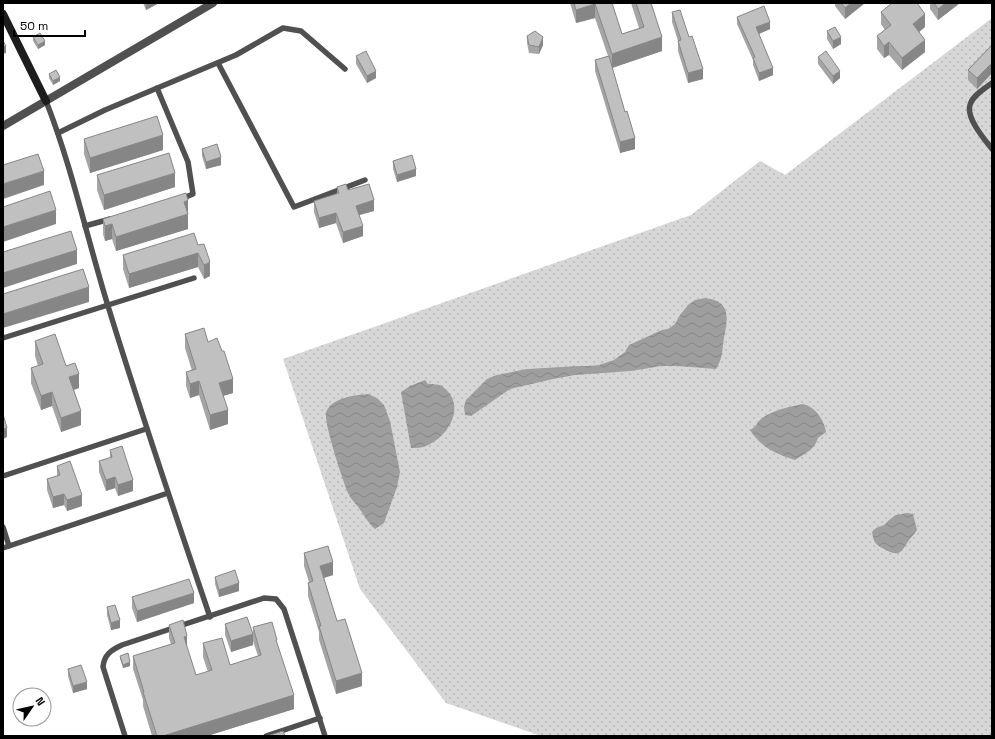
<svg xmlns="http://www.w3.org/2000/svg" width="995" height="739" font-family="'Space Grotesk',sans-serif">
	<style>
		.grass { fill: url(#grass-dots) }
		.water { fill: url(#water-waves) }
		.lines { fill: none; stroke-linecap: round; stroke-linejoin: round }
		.lane { stroke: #505050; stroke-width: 5.5 }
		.street { stroke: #505050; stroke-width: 8 }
		.secondary { stroke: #1d1d1d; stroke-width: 8 }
		.wall { fill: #a5a5a5 }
		.shaded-wall { fill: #868686 }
		.building { fill: #c0c0c0; stroke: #868686 }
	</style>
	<defs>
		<pattern id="grass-dots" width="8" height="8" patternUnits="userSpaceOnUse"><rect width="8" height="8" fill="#d7d7d7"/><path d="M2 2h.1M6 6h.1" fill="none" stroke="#b7b7b7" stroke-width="1.8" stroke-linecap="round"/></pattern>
		<pattern id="water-waves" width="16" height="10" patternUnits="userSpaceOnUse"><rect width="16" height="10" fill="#9e9e9e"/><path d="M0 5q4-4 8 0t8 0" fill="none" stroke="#868686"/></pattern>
	</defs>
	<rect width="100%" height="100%" fill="#fff"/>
	<!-- grass -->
	<path class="grass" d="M 992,18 L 992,736 L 541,736 L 446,703 L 360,589 L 283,359 L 691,215 L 760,161 L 785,175 Z"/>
	<!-- water -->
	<g class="water">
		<path d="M 705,298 C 731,301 728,317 724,338 C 722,350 723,358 716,369 L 678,366 L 661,366 L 631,371 L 575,375 L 553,379 L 510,389 L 471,416 L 465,415 L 464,407 L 466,400 L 487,379 L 497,375 L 527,369 L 580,366 L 589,366 L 599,365 L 614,360 L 625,352 L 629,345 L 662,330 L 668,329 L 675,324 L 680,315 L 688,305 L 695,300 Z"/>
		<path d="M 425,380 L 428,384 C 433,384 440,384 443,387 C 467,405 449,437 426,446 C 422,448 416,448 411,448 L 401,392 L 410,386 Z"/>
		<path d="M 368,394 L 377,398 L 384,405 L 390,421 L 400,472 L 397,487 L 384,523 L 375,529 C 368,523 364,515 359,508 C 355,503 350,498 348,493 C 343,481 324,424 326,413 C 330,398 355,395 368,394 Z"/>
		<path d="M 803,404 C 816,407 824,420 826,432 L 818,438 L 815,445 L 809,451 L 795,460 C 777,454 760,447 750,430 C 758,426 756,423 761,419 C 773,410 789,407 803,404 Z"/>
		<path d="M 907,513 L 913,514 L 917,530 C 914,535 910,538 907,543 C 900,555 897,556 884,549 C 875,544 874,543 872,532 L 876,528 L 884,525 L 889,520 L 896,515 Z"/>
	</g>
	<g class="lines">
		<!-- lane -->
		<g class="lane">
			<path d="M 218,63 L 294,207 L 365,180"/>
			<path d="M 992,83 C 985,88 972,96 970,105 C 966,118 984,139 992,149"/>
			<path d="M 157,88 L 188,162 L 193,194 L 181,199"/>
			<path d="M 46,101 C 72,167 87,238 108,306 C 140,410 175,514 210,617"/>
			<path d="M 58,133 L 105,110 L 236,55 L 283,28 L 301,31 L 345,69"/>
			<path d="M 85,226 L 110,219"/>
			<path d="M 3,338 L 194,278"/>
			<path d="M 3,476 L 146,429"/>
			<path d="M 3,527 L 9,546"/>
			<path d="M 3,548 L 168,493"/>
			<path d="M 125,736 L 103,667 C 104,655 111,650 122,645 L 264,598 L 276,599 L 284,609 L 325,736"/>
			<path d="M 266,736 L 320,718"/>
		</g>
		<!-- street -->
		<path class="street" d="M 3,126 L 213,3"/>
		<!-- secondary -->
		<path class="secondary" d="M 3,14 L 46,101"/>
	</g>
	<!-- wall -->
	<g class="wall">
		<path d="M 143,3 L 159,3 L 146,10 Z"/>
		<path d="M 570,3 L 612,3 L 622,34 L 639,28 L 631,3 L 651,3 L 662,51 L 612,68 L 635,149 L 620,153 L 595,71 L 595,60 L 608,56 L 595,18 L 576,23 Z"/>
		<path d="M 835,3 L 865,3 L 845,19 L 835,6 Z"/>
		<path d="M 930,3 L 960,3 L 938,20 L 930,9 Z"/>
		<path d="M 672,12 L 703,79 L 688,83 L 678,51 L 678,41 L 672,22 Z"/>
		<path d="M 881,12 L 925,27 L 919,32 L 925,52 L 902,70 L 889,55 L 884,58 L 877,49 L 877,36 L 885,30 L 881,24 Z"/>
		<path d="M 737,17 L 770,29 L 759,34 L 773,75 L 759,81 L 753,65 L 753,60 L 737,24 Z"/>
		<path d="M 827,31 L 841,44 L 833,49 L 827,39 Z"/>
		<path d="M 527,36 L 543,45 L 539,54 L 529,53 L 527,43 Z"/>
		<path d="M 33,37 L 45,45 L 38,49 L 33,41 Z"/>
		<path d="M 992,45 L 992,73 L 977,89 L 968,80 L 968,70 Z"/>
		<path d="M 356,56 L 376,78 L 367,83 L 356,64 Z"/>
		<path d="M 818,57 L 840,78 L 833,84 L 818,64 Z"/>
		<path d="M 49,74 L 60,81 L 53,85 L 49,78 Z"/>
		<path d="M 84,139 L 163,150 L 90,173 L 84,154 Z"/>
		<path d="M 202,149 L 221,165 L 206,169 L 202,156 Z"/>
		<path d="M 393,161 L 416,176 L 397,182 L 393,169 Z"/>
		<path d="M 97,175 L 175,187 L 104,210 L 97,190 Z"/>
		<path d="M 337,187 L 348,190 L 374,211 L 359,215 L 363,236 L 343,243 L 336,223 L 319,228 L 314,212 L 314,201 L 337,194 Z"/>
		<path d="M 188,215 L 188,229 L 116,251 L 112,239 L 105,241 L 103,234 L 103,219 Z"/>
		<path d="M 198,245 L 210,276 L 204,279 L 198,267 L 129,288 L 123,269 L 123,255 Z"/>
		<path d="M 185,334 L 208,342 L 233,393 L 223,396 L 228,424 L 210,430 L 199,395 L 190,398 L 186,386 L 186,372 L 192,371 L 185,348 Z"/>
		<path d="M 35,341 L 66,366 L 79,388 L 74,390 L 81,425 L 61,432 L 52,406 L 41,410 L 31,383 L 31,368 L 38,366 L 35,356 Z"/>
		<path d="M 110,450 L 133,491 L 118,496 L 115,488 L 106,491 L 99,472 L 99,461 L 110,458 Z"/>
		<path d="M 57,466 L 82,506 L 67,511 L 64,505 L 53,508 L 47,490 L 47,479 L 57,476 Z"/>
		<path d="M 304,553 L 333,575 L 324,578 L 337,621 L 362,686 L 336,694 L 319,640 L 319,632 L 308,596 L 308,583 L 309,582 L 304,566 Z"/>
		<path d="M 215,577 L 239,591 L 219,597 L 215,584 Z"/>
		<path d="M 132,597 L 194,603 L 137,622 L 132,608 Z"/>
		<path d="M 107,607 L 120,628 L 111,630 L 107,615 Z"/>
		<path d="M 225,624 L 253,645 L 231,652 L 225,635 Z"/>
		<path d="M 169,625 L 187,648 L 196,675 L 208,672 L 203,657 L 203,643 L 230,665 L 258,656 L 253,641 L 253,627 L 277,644 L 294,709 L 207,736 L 152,736 L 143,706 L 143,700 L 133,669 L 133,656 L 171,644 L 169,638 Z"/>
		<path d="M 120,656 L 130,666 L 123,668 L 120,659 Z"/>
		<path d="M 68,669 L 87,689 L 73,693 L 68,676 Z"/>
	</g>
	<!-- shaded-wall -->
	<g class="shaded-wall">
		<path d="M 148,3 L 159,3 L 146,10 L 146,4 Z"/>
		<path d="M 851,3 L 865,3 L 845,19 L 845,8 Z"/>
		<path d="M 946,3 L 960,3 L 938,20 L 938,9 Z"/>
		<path d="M 595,4 L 595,18 L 576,23 L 576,10 Z"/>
		<path d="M 925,14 L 925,27 L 913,37 L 913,24 Z"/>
		<path d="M 770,22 L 770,29 L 756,35 L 756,27 Z"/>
		<path d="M 543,37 L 543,45 L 539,54 L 539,47 Z"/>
		<path d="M 662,37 L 662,51 L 612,68 L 612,54 Z"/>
		<path d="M 841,37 L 841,44 L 833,49 L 833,41 Z"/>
		<path d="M 925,40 L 925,52 L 902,70 L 902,58 Z"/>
		<path d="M 45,41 L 45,45 L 38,49 L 38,45 Z"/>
		<path d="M 889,42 L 889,55 L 884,58 L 884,46 Z"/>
		<path d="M 6,46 L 6,53 L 3,54 L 3,47 Z"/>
		<path d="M 992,63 L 992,73 L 977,89 L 977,78 Z"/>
		<path d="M 773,68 L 773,75 L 759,81 L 759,73 Z"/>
		<path d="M 703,69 L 703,79 L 688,83 L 688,73 Z"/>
		<path d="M 376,71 L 376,78 L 367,83 L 367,76 Z"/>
		<path d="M 840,71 L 840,78 L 833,84 L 833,76 Z"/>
		<path d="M 60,77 L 60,81 L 53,85 L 53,81 Z"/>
		<path d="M 163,135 L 163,150 L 90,173 L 90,158 Z"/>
		<path d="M 635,138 L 635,149 L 620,153 L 620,142 Z"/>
		<path d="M 221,157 L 221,165 L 206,169 L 206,162 Z"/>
		<path d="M 416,169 L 416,176 L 397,182 L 397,175 Z"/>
		<path d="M 44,171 L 44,185 L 3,199 L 3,184 Z"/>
		<path d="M 175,173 L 175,187 L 104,210 L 104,195 Z"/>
		<path d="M 188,200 L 188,229 L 116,251 L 116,237 L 184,202 Z"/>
		<path d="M 374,200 L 374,211 L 356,216 L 356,206 Z"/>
		<path d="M 56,210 L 56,224 L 3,242 L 3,227 Z"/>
		<path d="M 336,213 L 336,223 L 319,228 L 319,218 Z"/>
		<path d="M 112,224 L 112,239 L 105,241 L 105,226 Z"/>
		<path d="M 363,226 L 363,236 L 343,243 L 343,232 Z"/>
		<path d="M 77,250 L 77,264 L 3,288 L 3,273 Z"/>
		<path d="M 198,253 L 198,267 L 129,288 L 129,274 Z"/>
		<path d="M 210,262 L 210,276 L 204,279 L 204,265 Z"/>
		<path d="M 89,287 L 89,302 L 3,328 L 3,314 Z"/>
		<path d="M 79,374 L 79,388 L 69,391 L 69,377 Z"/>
		<path d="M 233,379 L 233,393 L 219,397 L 219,383 Z"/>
		<path d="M 199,381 L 199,395 L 190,398 L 190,384 Z"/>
		<path d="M 52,392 L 52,406 L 41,410 L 41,396 Z"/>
		<path d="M 228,410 L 228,424 L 210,430 L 210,415 Z"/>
		<path d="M 81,411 L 81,425 L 61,432 L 61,418 Z"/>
		<path d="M 7,428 L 7,437 L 3,439 L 3,429 Z"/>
		<path d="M 115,477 L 115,488 L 106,491 L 106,480 Z"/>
		<path d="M 133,480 L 133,491 L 118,496 L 118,485 Z"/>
		<path d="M 64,494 L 64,505 L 53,508 L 53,497 Z"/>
		<path d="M 82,495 L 82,506 L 67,511 L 67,500 Z"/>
		<path d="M 333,562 L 333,575 L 320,579 L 320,566 Z"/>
		<path d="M 239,583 L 239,591 L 219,597 L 219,590 Z"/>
		<path d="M 194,593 L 194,603 L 137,622 L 137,611 Z"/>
		<path d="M 120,620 L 120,628 L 111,630 L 111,623 Z"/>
		<path d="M 253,634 L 253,645 L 231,652 L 231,641 Z"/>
		<path d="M 187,636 L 187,649 L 184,637 Z"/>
		<path d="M 130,662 L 130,666 L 123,668 L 123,665 Z"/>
		<path d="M 362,673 L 362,686 L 336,694 L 336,681 Z"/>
		<path d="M 87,682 L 87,689 L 73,693 L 73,686 Z"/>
		<path d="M 294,695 L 294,709 L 207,736 L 163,736 Z"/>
	</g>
	<!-- building -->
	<g class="building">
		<path d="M 574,3 L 612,3 L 622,34 L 644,27 L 636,3 L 651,3 L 662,37 L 612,54 L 595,4 L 576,10 Z"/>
		<path d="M 841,3 L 851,3 L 845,8 Z"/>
		<path d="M 892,3 L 917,3 L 925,14 L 913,24 L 925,40 L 902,58 L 889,42 L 884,46 L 877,36 L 891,25 L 881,12 Z"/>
		<path d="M 934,3 L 946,3 L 938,9 Z"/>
		<path d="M 764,6 L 770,22 L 756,27 L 773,68 L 759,73 L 753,58 L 755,57 L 737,17 Z"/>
		<path d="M 680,10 L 689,37 L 692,36 L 703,69 L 688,73 L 678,41 L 681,40 L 672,12 Z"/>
		<path d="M 835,27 L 841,37 L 833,41 L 827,31 Z"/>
		<path d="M 535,31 L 543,37 L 539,47 L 529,45 L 527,36 Z"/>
		<path d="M 40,33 L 45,41 L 38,45 L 33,37 Z"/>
		<path d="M 3,41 L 6,46 L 3,47 Z"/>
		<path d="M 992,45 L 992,63 L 977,78 L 968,70 Z"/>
		<path d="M 366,51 L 376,71 L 367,76 L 356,56 Z"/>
		<path d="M 826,51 L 840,71 L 833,76 L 818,57 Z"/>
		<path d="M 609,56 L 625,112 L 627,111 L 635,138 L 620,142 L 595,60 Z"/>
		<path d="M 56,70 L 60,77 L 53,81 L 49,74 Z"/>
		<path d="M 157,116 L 163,135 L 90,158 L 84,139 Z"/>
		<path d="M 217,144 L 221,157 L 206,162 L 202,149 Z"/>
		<path d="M 169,153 L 175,173 L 104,195 L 97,175 Z"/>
		<path d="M 38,154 L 44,171 L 3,184 L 3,165 Z"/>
		<path d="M 412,155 L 416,169 L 397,175 L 393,161 Z"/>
		<path d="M 346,184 L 348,190 L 369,184 L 374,200 L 356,206 L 363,226 L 343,232 L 336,213 L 319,218 L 314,201 L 339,193 L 337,187 Z"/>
		<path d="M 50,191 L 56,210 L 3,227 L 3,207 Z"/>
		<path d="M 186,193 L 188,200 L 184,202 L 188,214 L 116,237 L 112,224 L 105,226 L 103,219 Z"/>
		<path d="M 71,231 L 77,250 L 3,273 L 3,252 Z"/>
		<path d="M 194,233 L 198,245 L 204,244 L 210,262 L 204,265 L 198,253 L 129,274 L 123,255 Z"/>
		<path d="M 83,269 L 89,287 L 3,314 L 3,294 Z"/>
		<path d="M 204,328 L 208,342 L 217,338 L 222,351 L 224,351 L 233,379 L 219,383 L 228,410 L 210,415 L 199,381 L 190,384 L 186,372 L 196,369 L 185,334 Z"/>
		<path d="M 55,334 L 66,366 L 75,363 L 79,374 L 69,377 L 81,411 L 61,418 L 52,392 L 41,396 L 31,368 L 43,364 L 35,341 Z"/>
		<path d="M 3,414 L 7,428 L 3,429 Z"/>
		<path d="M 122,446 L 133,480 L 118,485 L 115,477 L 106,480 L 99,461 L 112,457 L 110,450 Z"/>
		<path d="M 70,461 L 82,495 L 67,500 L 64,494 L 53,497 L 47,479 L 60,475 L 57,466 Z"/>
		<path d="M 328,546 L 333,562 L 320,566 L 337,621 L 345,619 L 362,673 L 336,681 L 319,626 L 321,626 L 308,583 L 313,581 L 304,553 Z"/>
		<path d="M 235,570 L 239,583 L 219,590 L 215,577 Z"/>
		<path d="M 189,579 L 194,593 L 137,611 L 132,597 Z"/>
		<path d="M 115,605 L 120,620 L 111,623 L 107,607 Z"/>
		<path d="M 247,617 L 253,634 L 231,641 L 225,624 Z"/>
		<path d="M 183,620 L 187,636 L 184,637 L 196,675 L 212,670 L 203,643 L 222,638 L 230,665 L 261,655 L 253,627 L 272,622 L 277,640 L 276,640 L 294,695 L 163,736 L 157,736 L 143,692 L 144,692 L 133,656 L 175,643 L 169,625 Z"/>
		<path d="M 128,653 L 130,662 L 123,665 L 120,656 Z"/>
		<path d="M 81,665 L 87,682 L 73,686 L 68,669 Z"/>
		<path d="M 283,731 L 285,736 L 267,736 Z"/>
	</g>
	<!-- border -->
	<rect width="995" height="739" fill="none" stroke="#000000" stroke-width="8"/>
	<!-- north arrow -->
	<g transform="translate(32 707) rotate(56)"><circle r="19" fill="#ffffff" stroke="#999999"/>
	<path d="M0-3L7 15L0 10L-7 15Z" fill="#000000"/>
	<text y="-6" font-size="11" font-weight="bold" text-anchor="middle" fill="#000000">N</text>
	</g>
	<!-- scale -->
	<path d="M14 30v6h71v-6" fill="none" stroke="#000000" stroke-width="2"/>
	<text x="20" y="30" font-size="12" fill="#000000" stroke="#ffffff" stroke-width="3" paint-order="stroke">50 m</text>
</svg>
